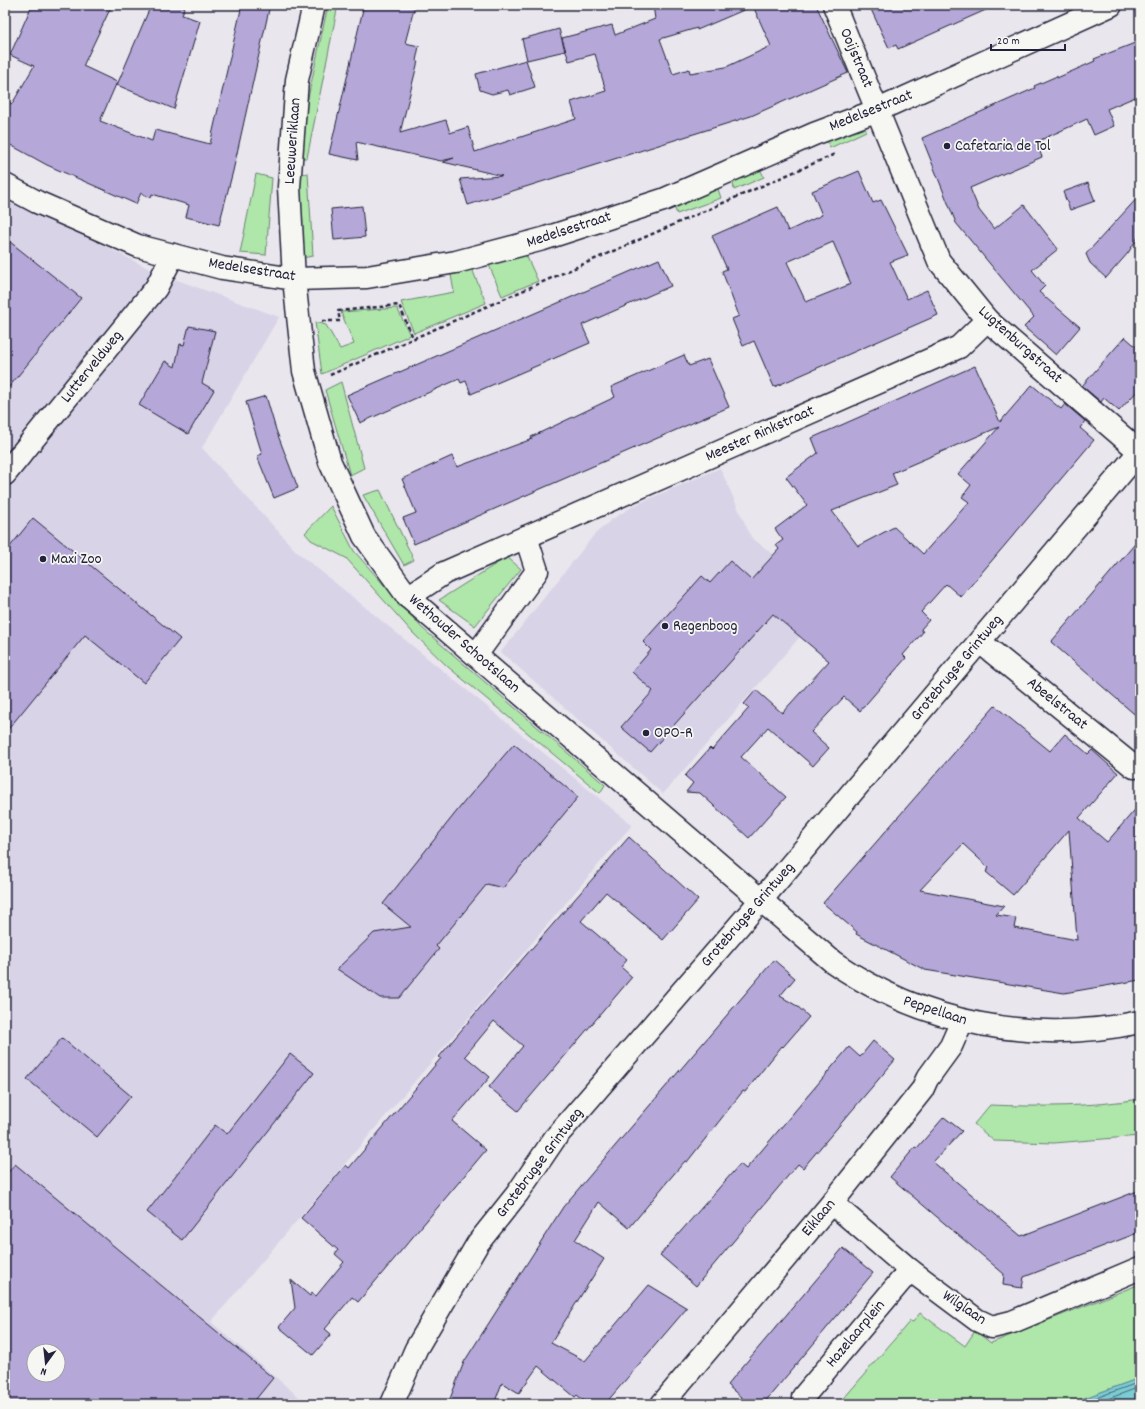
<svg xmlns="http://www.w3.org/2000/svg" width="1145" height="1409" font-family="Dekko,sans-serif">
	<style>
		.built { fill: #d9d3e7; fill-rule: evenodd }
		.green { fill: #afe6a9; stroke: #688472 }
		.water { fill: #7bccd3; stroke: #578896 }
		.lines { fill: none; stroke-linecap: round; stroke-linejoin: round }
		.shore { stroke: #466678; stroke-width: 1 }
		.building { fill: #b5a8d9; stroke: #22223b; fill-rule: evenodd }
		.minor-casing { stroke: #22223b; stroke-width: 25 }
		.path { stroke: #22223b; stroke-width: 2.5; stroke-dasharray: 4 3; stroke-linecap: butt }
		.minor { stroke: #f6f6f2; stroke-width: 22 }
		.poi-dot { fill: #22223b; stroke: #f6f6f2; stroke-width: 1.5 }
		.labels { text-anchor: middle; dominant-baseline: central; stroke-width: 3.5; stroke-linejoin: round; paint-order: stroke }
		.street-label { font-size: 16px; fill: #22223b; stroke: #f6f6f2 }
		.poi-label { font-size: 16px; fill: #22223b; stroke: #f6f6f2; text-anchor: start }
	</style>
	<rect width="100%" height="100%" fill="#e9e6ed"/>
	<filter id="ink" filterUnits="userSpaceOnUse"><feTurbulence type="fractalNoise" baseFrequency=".025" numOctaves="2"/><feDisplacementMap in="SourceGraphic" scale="8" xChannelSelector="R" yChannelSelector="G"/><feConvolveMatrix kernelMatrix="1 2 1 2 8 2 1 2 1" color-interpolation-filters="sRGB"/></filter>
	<g filter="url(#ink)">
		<!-- built -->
		<g class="built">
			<path d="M 5,193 L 155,272 L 279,317 L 202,448 L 296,551 L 632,825 L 211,1322 L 307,1404 L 5,1404 ZM 34,1351 L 58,1351 L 58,1375 L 34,1375 Z"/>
			<path d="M 720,468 L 751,537 L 831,601 L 663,794 L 501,652 L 594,535 L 611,520 L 635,505 Z"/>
		</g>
		<!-- green -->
		<g class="green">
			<path d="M 328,5 L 338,5 L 307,158 L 299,158 L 306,107 Z"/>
			<path d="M 864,123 L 866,131 L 830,148 L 826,139 Z"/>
			<path d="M 759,167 L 764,177 L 734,190 L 733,182 Z"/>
			<path d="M 308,173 L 313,256 L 302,258 L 299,215 L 301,174 Z"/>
			<path d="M 256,174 L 272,178 L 266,255 L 240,253 Z"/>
			<path d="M 718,189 L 721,198 L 677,214 L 674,207 Z"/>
			<path d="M 526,255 L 538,281 L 502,296 L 489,265 Z"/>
			<path d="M 472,269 L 486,303 L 414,333 L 401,302 L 454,292 L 451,275 Z"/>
			<path d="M 397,308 L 410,335 L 322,374 L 315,322 L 326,325 L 340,349 L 354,344 L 341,312 Z"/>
			<path d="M 341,382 L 364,468 L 350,475 L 325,390 Z"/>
			<path d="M 380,490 L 414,560 L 404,565 L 363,495 Z"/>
			<path d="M 331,506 L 354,551 L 422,628 L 605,785 L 600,793 L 447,666 L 413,633 L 346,558 L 311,540 L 305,533 Z"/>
			<path d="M 507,557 L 521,569 L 475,626 L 439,600 Z"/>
			<path d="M 1140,1099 L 1140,1136 L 1054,1143 L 994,1141 L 974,1124 L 990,1105 C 1040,1107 1090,1107 1140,1099 Z"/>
			<path d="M 1140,1284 L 1140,1378 L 1068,1404 L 839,1404 L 910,1321 L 913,1322 L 920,1313 L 965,1346 L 975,1331 L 991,1343 Z"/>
		</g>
		<!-- water -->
		<path class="water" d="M 1140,1378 L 1140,1404 L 1068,1404 Z"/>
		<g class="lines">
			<!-- shore -->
			<g class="shore">
				<path d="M 1079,1404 L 1140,1382"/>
				<path d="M 1094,1404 L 1140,1387"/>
			</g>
		</g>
		<!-- building -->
		<g class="building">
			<path d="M 32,5 L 112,5 L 83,66 L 117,82 L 100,121 L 152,141 L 155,130 L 210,144 L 242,5 L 270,5 L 233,171 L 219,225 L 186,217 L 189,205 L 152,194 L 151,198 L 141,193 L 136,204 L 47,165 L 5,142 L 5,100 L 12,104 L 34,66 L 10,55 Z"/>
			<path d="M 151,5 L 185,5 L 182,15 L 200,21 L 174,109 L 117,85 Z"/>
			<path d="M 364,5 L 415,5 L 405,43 L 419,46 L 416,61 L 418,61 L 400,133 L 446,120 L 450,133 L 468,127 L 475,152 L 576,119 L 571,102 L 606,91 L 595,54 L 569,61 L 562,38 L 612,25 L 615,35 L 655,19 L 653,5 L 816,5 L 848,73 L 751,116 L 468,205 L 460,179 L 502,176 L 443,162 L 454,158 L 441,161 L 356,142 L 358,160 L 329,154 ZM 753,6 L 771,46 L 726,67 L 690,73 L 689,69 L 673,74 L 660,39 L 697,28 L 697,30 Z"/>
			<path d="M 869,5 L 997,5 L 898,49 L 896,45 L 889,48 Z"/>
			<path d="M 559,29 L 565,51 L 527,60 L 522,39 Z"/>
			<path d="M 1140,41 L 1140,95 L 1107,109 L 1114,126 L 1094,135 L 1087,119 L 1036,142 L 1042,157 L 970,188 L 979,210 L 994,229 L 1024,205 L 1058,249 L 1032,270 L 1045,286 L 1039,292 L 1080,327 L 1056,355 L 1024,327 L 1034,317 L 956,223 L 922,138 L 1035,88 L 1034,86 L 1057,76 L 1057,78 L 1095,61 L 1094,59 Z"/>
			<path d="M 526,60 L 535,87 L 510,95 L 508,90 L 492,94 L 480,90 L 476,74 Z"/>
			<path d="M 859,171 L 873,203 L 881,200 L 908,255 L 890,262 L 907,299 L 927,290 L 938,315 L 774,387 L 754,341 L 743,346 L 732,319 L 739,316 L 722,271 L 727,269 L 712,236 L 778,207 L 788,231 L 822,215 L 812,191 ZM 833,242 L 851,284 L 806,302 L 787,262 Z"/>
			<path d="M 1088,183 L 1095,201 L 1070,210 L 1063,192 Z"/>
			<path d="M 1140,195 L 1140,234 L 1128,253 L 1106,278 L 1090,263 L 1086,254 Z"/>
			<path d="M 362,206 L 365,237 L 334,240 L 331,209 Z"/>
			<path d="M 5,238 L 81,298 L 5,392 Z"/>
			<path d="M 659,259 L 671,286 L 582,325 L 590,343 L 471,394 L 466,381 L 461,383 L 459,379 L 360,423 L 347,395 Z"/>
			<path d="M 189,326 L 215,331 L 202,383 L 214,390 L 188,434 L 139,405 L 165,361 L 175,367 L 180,344 L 184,345 Z"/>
			<path d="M 1125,337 L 1140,350 L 1140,388 L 1119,411 L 1104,398 L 1101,402 L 1082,386 Z"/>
			<path d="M 684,355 L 689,366 L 708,359 L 729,407 L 414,544 L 403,518 L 416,513 L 402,479 L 452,456 L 457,467 L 532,439 L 531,437 L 615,397 L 611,387 Z"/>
			<path d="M 975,366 L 1000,422 L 1032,385 L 1061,409 L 1065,404 L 1085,421 L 1080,428 L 1094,440 L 961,597 L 946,584 L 921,612 L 929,620 L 921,629 L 923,632 L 903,655 L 906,658 L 860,711 L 844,697 L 811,732 L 829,748 L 813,766 L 768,727 L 741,757 L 786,797 L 749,838 L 700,793 L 686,792 L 693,783 L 685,776 L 710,748 L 712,750 L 749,708 L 744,704 L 756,690 L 782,713 L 829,661 L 773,614 L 650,752 L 621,727 L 653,691 L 632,672 L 651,650 L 643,642 L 702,576 L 710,583 L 730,561 L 751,580 L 779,549 L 776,545 L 783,540 L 775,529 L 807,505 L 786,477 L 818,453 L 812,438 ZM 999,427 L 958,474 L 971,485 L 962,497 L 969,502 L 923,554 L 894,527 L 858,546 L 832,511 L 897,485 L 892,473 Z"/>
			<path d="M 266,396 L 276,430 L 298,488 L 274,498 L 257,456 L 262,454 L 246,402 Z"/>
			<path d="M 33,518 L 180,639 L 144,683 L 85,635 L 5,733 L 5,553 Z"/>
			<path d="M 1140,538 L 1140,719 L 1051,642 Z"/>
			<path d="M 995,706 L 1050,751 L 1065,734 L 1088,754 L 1092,750 L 1118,773 L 1079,818 L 1107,842 L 1140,804 L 1140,980 L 1064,993 L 925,970 L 856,934 L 857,932 L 823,903 ZM 1069,830 L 1077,940 L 1014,928 L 1016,918 L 996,915 L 1004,906 L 920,890 L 963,844 L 989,868 L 986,872 L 1013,895 Z"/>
			<path d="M 514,744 L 578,797 L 503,888 L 487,884 L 436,946 L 439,949 L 399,998 L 380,998 L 337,969 L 374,933 L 411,927 L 383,904 L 465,801 Z"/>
			<path d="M 629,837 L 698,900 L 663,940 L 606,892 L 581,921 L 627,960 L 621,967 L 632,977 L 518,1111 L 489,1087 L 523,1046 L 494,1021 L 465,1056 L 490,1077 L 452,1121 L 486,1150 L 358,1302 L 352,1297 L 325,1329 L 331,1334 L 313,1355 L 279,1327 L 295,1308 L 291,1280 L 310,1296 L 312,1293 L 316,1296 L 344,1262 L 335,1254 L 338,1250 L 301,1218 L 346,1165 L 349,1168 L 441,1058 L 439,1057 L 479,1009 Z"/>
			<path d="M 774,960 L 795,978 L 780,996 L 797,1006 L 809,1017 L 783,1047 L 782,1046 L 745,1092 L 743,1091 L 687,1162 L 685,1161 L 667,1182 L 629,1228 L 599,1202 L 575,1240 L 604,1259 L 551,1343 L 585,1361 L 649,1285 L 687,1308 L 605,1404 L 588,1404 L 577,1395 L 575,1397 L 538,1366 L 519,1393 L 502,1383 L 494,1404 L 448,1404 L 464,1362 L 563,1207 Z"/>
			<path d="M 62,1038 L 131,1096 L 97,1137 L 27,1079 Z"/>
			<path d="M 873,1041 L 895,1060 L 803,1168 L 798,1164 L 696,1286 L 660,1255 L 740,1164 L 746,1169 L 849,1047 L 860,1057 Z"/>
			<path d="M 290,1054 L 314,1073 L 182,1240 L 147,1212 L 215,1125 L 227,1134 Z"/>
			<path d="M 944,1117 L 962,1131 L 933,1162 L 1021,1236 L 1140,1190 L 1140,1232 L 1024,1277 L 1022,1288 L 1003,1285 L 1004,1274 L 890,1177 L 915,1147 L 917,1148 Z"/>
			<path d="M 15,1164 L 273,1378 L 252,1404 L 5,1404 L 5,1176 ZM 34,1351 L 58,1351 L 58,1375 L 34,1375 Z"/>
			<path d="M 843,1248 L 873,1273 L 763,1404 L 749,1404 L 727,1385 Z"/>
		</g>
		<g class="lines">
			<!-- minor casing -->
			<g class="minor-casing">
				<g id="minor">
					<path d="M 314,5 L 297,80 L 289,187 L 294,279 L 304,371 L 330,462 L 364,536 L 408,597 L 833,962 C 923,1024 1033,1045 1140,1022"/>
					<path d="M 834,5 L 939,261 L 987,320 L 1140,452"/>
					<path d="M 5,185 L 37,202 L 138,246 L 173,255 L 222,268 L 294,279 L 367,277 L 456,262 L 543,239 L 663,200 L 814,134 L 878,110 L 1111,5"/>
					<path d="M 5,474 L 156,288 L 173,255"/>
					<path d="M 408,597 L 444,573 L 959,347 L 987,320"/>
					<path d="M 980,642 L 1134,767"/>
					<path d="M 476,655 L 537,571 L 526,537"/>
					<path d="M 832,1203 L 910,1270 L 977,1320 L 992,1327 L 1012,1322 L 1140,1268"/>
					<path d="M 803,1397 L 910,1270"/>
					<path d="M 392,1404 L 416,1349 L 478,1243 L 517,1194 L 555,1138 L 762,899 L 1140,451"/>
					<path d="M 662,1404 L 832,1203 L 922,1090 L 927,1079 L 951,1046 L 962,1021"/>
				</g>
			</g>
			<!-- path -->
			<g class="path">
				<path d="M 322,321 L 340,321 L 338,311 L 399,305 L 413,338"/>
				<path d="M 330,375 L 835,154"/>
			</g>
			<!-- minor -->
			<use href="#minor" class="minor"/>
		</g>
	</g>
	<!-- markers -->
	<g class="poi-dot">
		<circle cx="947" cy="146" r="4"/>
		<circle cx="43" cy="559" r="4"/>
		<circle cx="665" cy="626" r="4"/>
		<circle cx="646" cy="733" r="4"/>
	</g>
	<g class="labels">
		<!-- street labels -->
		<g class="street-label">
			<text transform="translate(856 58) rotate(67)">Ooijstraat</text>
			<text transform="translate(871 111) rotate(-22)">Medelsestraat</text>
			<text transform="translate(293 141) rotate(-86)">Leeuweriklaan</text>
			<text transform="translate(569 230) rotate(-18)">Medelsestraat</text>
			<text transform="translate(252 270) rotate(9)">Medelsestraat</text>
			<text transform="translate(1020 345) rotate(42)">Lugtenburgstraat</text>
			<text transform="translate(92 367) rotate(-51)">Lutterveldweg</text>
			<text transform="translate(760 434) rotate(-24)">Meester Rinkstraat</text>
			<text transform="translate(464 644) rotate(41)">Wethouder Schootslaan</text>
			<text transform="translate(957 668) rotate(-50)">Grotebrugse Grintweg</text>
			<text transform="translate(1057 704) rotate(39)">Abeelstraat</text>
			<text transform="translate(748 915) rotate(-49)">Grotebrugse Grintweg</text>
			<text transform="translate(935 1011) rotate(18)">Peppellaan</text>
			<text transform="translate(540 1163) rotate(-53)">Grotebrugse Grintweg</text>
			<text transform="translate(819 1218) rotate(-50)">Eiklaan</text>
			<text transform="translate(964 1308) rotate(34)">Wilglaan</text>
			<text transform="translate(856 1334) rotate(-50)">Hazelaarplein</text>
		</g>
		<!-- poi labels -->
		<g class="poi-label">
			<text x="955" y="146">Cafetaria de Tol</text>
			<text x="51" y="559">Maxi Zoo</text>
			<text x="673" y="626">Regenboog</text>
			<text x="654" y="733">OPO-R</text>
		</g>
	</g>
	<!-- margin -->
	<rect width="1145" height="1409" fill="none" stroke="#f6f6f2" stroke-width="20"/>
	<rect x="10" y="10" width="1125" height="1389" fill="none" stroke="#22223b" stroke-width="1.5" filter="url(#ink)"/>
	<!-- north arrow -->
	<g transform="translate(46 1363) rotate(195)"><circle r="19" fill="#f6f6f2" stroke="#a1a1a9"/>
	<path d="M0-3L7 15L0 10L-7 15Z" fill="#22223b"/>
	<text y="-6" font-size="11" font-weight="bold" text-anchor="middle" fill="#22223b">N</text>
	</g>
	<!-- scale -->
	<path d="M991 44v6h74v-6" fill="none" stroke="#22223b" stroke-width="2"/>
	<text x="997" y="44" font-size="12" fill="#22223b" stroke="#f6f6f2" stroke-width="3" paint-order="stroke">20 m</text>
</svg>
